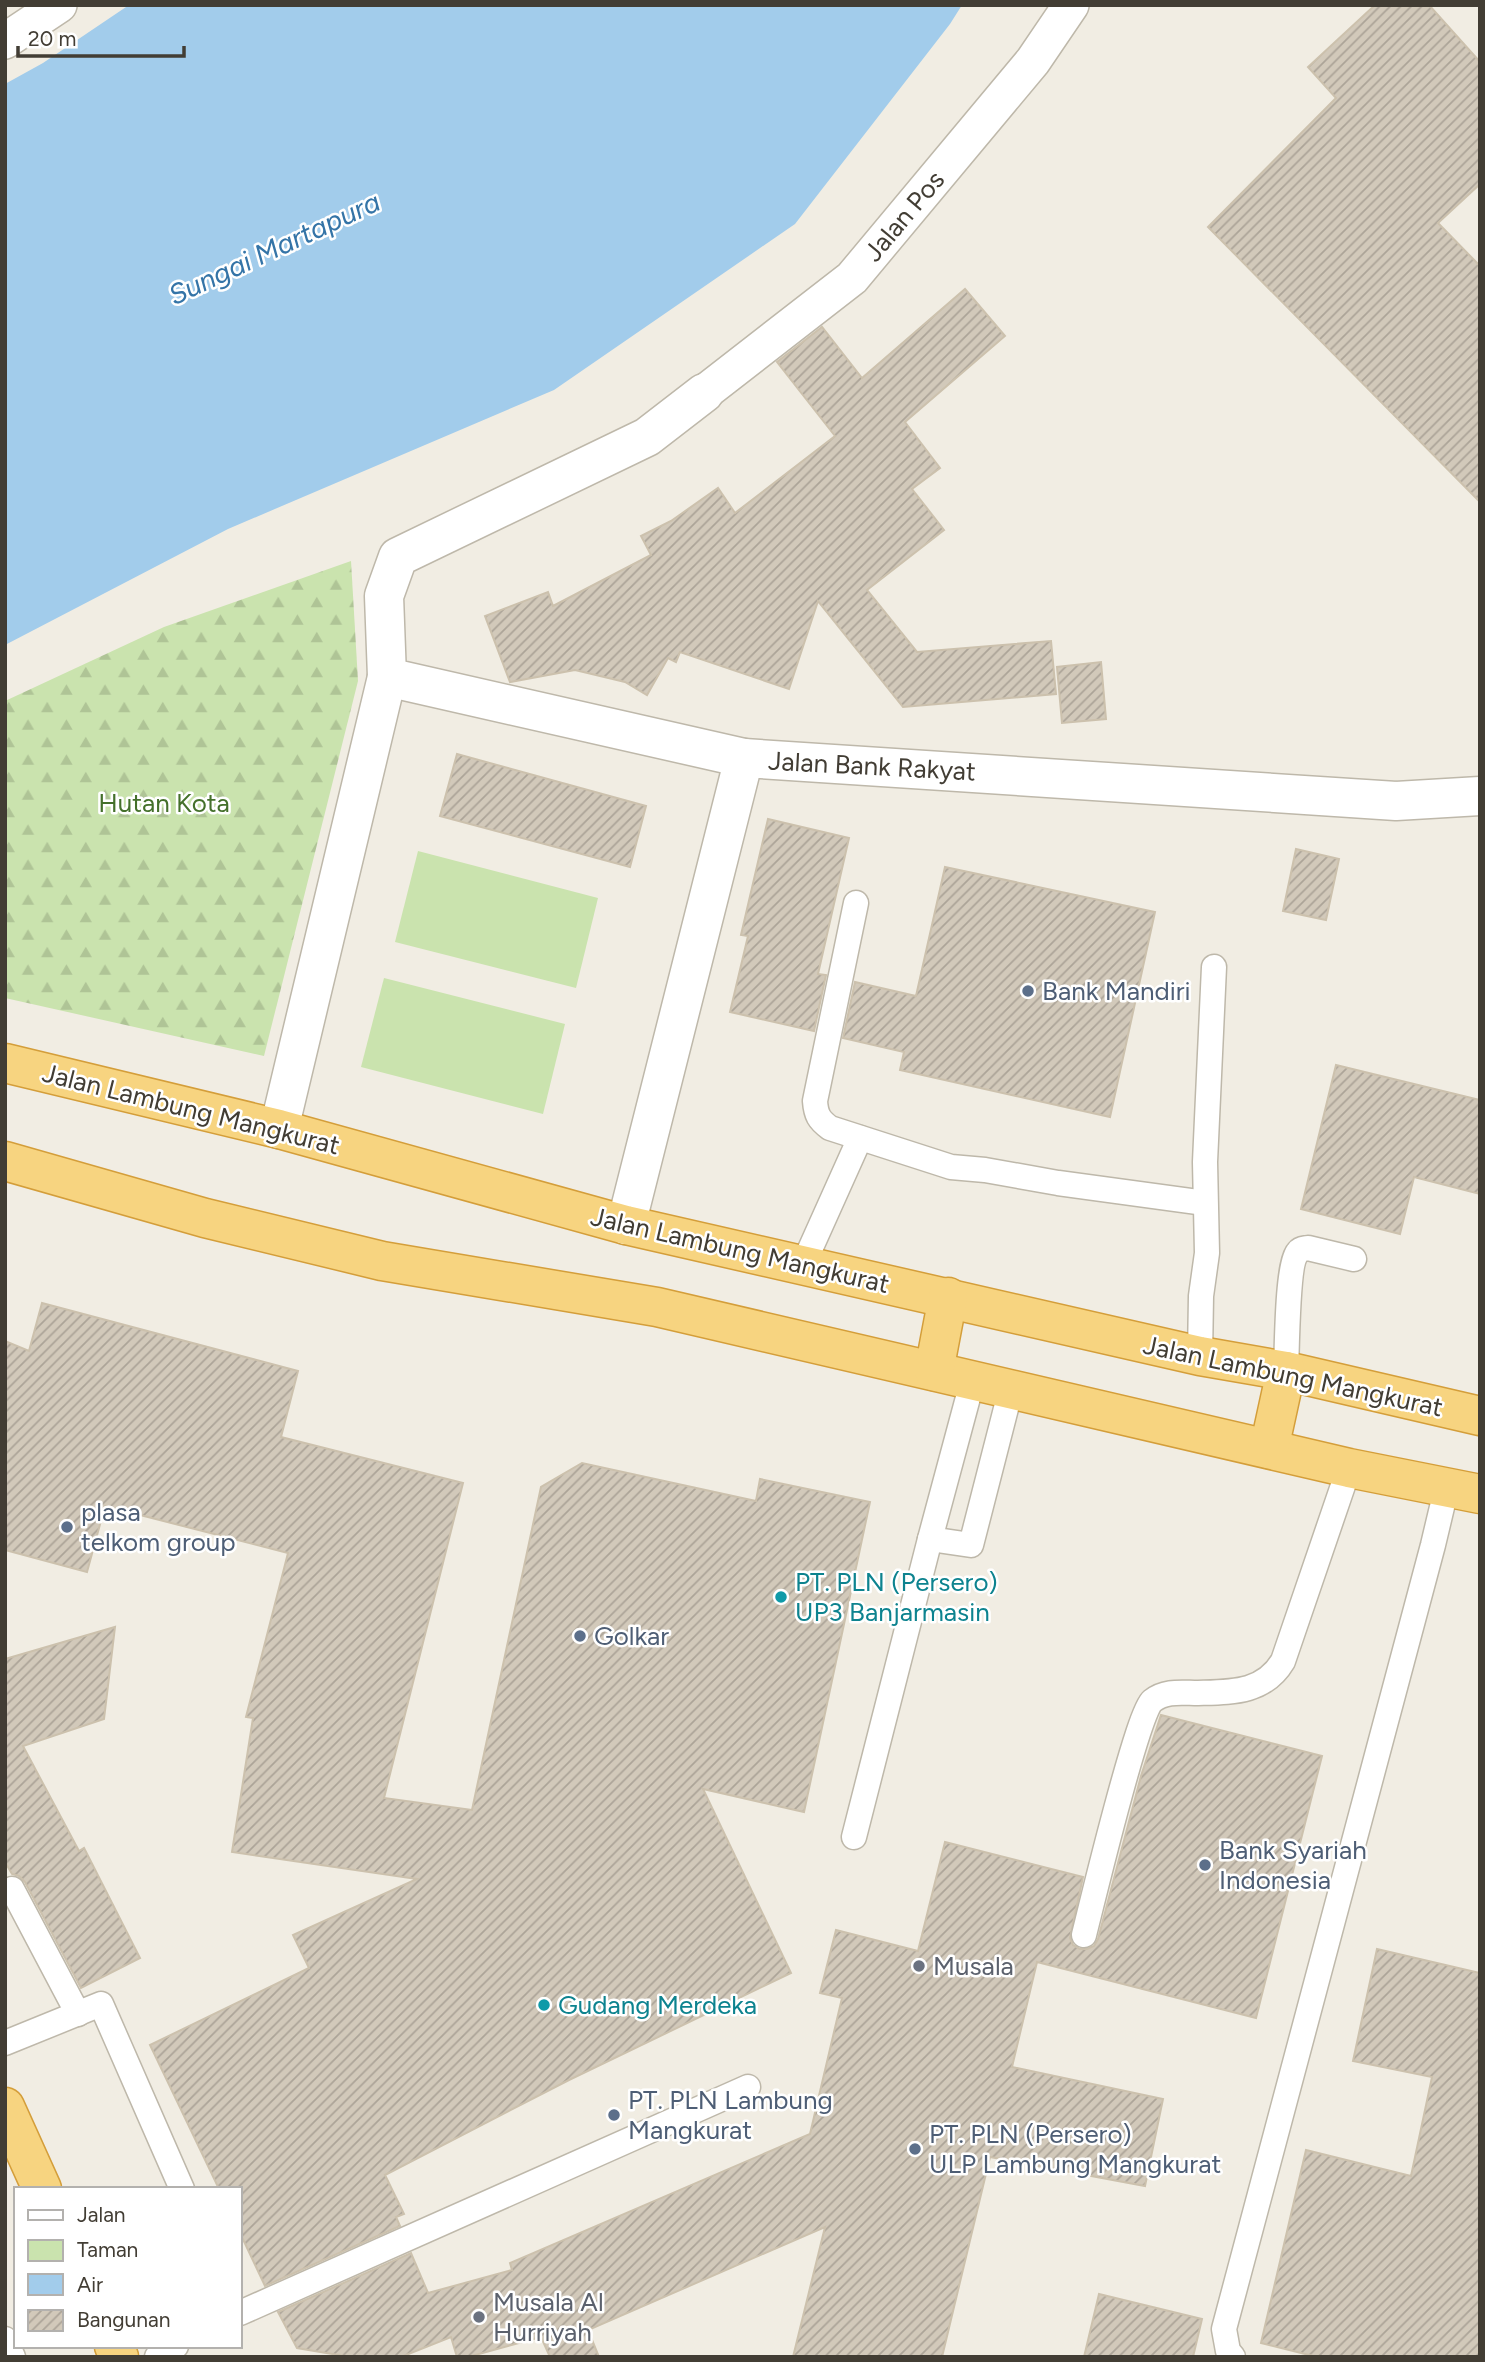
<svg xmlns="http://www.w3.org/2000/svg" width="1485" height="2362" font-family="Figtree,sans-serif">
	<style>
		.forest { fill: url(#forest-firs) }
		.park { fill: #cae3ae }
		.water { fill: #a2cceb }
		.building { fill: url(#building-hatch); stroke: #ccc1ad; stroke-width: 2 }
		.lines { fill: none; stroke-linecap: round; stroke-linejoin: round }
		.service-casing { stroke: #beb8aa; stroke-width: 27 }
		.pedestrian-casing { stroke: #beb8aa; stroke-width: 38 }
		.minor-casing { stroke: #beb8aa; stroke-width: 41 }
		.trunk-casing { stroke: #d49e3a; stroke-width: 41 }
		.service { stroke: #fff; stroke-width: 24 }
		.pedestrian { stroke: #fff; stroke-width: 35 }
		.minor { stroke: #fff; stroke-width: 38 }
		.trunk { stroke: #f7d480; stroke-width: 38 }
		.service-dot { fill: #5c6f8a; stroke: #fff; stroke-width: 2.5 }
		.culture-dot { fill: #0f9aa8; stroke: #fff; stroke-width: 2.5 }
		.worship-dot { fill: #6b7280; stroke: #fff; stroke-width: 2.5 }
		.labels { text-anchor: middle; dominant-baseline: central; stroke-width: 5; stroke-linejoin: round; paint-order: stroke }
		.street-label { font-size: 26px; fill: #423d34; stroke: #fff }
		.park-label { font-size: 26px; fill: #44702b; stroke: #fff }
		.service-label { font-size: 26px; fill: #4e5e75; stroke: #fff; text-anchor: start }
		.culture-label { font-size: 26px; fill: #0d838f; stroke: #fff; text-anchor: start }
		.worship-label { font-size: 26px; fill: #5b616d; stroke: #fff; text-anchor: start }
		.water-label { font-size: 28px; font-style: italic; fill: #3474a7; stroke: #fff }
	</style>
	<defs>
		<pattern id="forest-firs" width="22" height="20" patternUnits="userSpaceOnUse" patternTransform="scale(1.75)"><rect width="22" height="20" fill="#cae3ae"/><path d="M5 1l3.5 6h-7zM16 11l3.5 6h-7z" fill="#afc496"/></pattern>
		<pattern id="building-hatch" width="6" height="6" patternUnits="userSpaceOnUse" patternTransform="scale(1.75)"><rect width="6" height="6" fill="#d2c9ba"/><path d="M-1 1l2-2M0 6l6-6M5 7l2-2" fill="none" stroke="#aca498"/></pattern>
	</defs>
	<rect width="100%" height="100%" fill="#f1ede3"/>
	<!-- forest -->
	<path class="forest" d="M 351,561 L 358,681 L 264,1056 L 5,998 L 5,701 L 164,627 Z"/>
	<!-- park -->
	<g class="park">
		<path d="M 418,851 L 598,898 L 576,988 L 395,942 Z"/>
		<path d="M 384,978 L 565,1024 L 543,1114 L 361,1067 Z"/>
	</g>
	<!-- water -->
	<path class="water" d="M 129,5 L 962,5 L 950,24 L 795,224 L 554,390 L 228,529 L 5,645 L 5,84 L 43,63 Z"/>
	<!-- building -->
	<g class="building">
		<path d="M 1375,5 L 1429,5 L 1480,62 L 1480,184 L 1438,223 L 1480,266 L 1480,502 L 1208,227 L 1336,98 L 1308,67 Z"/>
		<path d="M 965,289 L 1005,336 L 905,422 L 940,468 L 912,489 L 944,530 L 867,590 L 917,652 L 1051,641 L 1056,694 L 903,707 L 818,601 L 789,689 L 680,652 L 676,662 L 668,658 L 647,695 L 625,682 L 575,670 L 510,682 L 485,616 L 548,592 L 553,606 L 651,555 L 641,536 L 671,521 L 718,488 L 735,513 L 835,436 L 777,362 L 822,327 L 862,378 Z"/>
		<path d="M 1101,662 L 1106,719 L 1062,723 L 1057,667 Z"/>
		<path d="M 457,754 L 646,806 L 630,867 L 440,816 Z"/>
		<path d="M 768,819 L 849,838 L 818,974 L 826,975 L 814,1031 L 730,1012 L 748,936 L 741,935 Z"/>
		<path d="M 1296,849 L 1339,859 L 1326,920 L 1283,911 Z"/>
		<path d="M 945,867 L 1155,912 L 1110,1117 L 900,1070 L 904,1052 L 843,1038 L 855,982 L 916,996 Z"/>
		<path d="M 1336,1065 L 1480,1100 L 1480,1194 L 1414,1177 L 1400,1234 L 1301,1209 Z"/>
		<path d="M 42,1303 L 298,1371 L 281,1437 L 463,1483 L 384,1798 L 472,1810 L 541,1487 L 582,1463 L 756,1501 L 760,1479 L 870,1502 L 804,1812 L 703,1789 L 791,1973 L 569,2080 L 385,2175 L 404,2214 L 396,2217 L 400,2226 L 265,2286 L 240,2233 L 240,2189 L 219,2189 L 150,2045 L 309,1968 L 293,1935 L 417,1879 L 232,1852 L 253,1718 L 246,1717 L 288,1553 L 105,1506 L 87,1572 L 5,1550 L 5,1341 L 29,1351 Z"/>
		<path d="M 115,1627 L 104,1719 L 23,1746 L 79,1851 L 84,1848 L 140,1958 L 81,1988 L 25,1882 L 19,1876 L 12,1874 L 5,1862 L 5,1659 Z"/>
		<path d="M 1161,1715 L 1322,1756 L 1256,2018 L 1037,1962 L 1012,2067 L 1163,2099 L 1145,2186 L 990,2157 L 942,2357 L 793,2357 L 825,2227 L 588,2330 L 599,2357 L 550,2357 L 541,2337 L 468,2357 L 457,2357 L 451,2337 L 401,2357 L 350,2357 L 297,2348 L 278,2312 L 411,2253 L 428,2293 L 512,2270 L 510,2263 L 810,2134 L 842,1998 L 820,1993 L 836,1930 L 918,1951 L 945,1842 L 1083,1877 L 1070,1938 L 1073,1945 L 1080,1949 L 1087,1949 L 1094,1946 L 1098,1939 L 1141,1776 Z"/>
		<path d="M 1377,1949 L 1480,1973 L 1480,2357 L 1317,2357 L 1261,2343 L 1306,2150 L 1411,2176 L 1432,2077 L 1353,2061 Z"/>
		<path d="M 1099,2294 L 1202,2319 L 1193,2357 L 1084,2357 Z"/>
	</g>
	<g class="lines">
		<!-- service casing -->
		<g class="service-casing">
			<g id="service">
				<path d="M 856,903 L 815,1101 C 816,1115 819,1120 830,1128 L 951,1167 L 985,1170 L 1058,1183 L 1205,1203"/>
				<path d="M 803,1265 L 860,1138"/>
				<path d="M 1200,1356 L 1201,1296 L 1207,1253 L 1205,1162 L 1214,967"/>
				<path d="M 1286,1371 C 1287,1351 1287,1263 1298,1252 C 1301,1248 1304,1249 1308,1248 L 1354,1259"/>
				<path d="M 930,1539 L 971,1545 L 1011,1389"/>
				<path d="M 854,1837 L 930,1539 L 973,1379"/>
				<path d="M 12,1889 L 78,2014"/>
				<path d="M 1084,1935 C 1092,1903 1138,1712 1152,1701 C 1166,1690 1182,1693 1198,1693 C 1232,1692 1264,1693 1283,1661 L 1349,1468"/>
				<path d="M 5,2043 L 101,2004 L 182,2189"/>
				<path d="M 240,2313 L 748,2087"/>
				<path d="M 5,2339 L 13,2357"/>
				<path d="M 157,2357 L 176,2346"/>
				<path d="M 1233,2357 L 1228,2351 L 1224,2329 L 1433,1545 L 1447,1486"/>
			</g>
		</g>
		<!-- pedestrian casing -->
		<g class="pedestrian-casing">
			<g id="pedestrian">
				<path d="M 5,41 L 59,5"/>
				<path d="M 704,393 L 852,278 L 1033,61 L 1071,5"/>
			</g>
		</g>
		<!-- minor casing -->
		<g class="minor-casing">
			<g id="minor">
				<path d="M 704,393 L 647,437 L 398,557 L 384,596 L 387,677 L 744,758"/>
				<path d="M 279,1129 L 387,677"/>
				<path d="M 626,1225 L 744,758 L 1396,801 L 1480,796"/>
			</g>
		</g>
		<!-- trunk casing -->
		<g class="trunk-casing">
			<g id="trunk">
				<path d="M 5,1063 L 279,1129 L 626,1225 L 1200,1356 L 1286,1371 L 1480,1416"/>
				<path d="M 5,1161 L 205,1218 L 382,1261 L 657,1307 L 1349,1468 L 1480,1494"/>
				<path d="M 934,1371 L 948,1297"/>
				<path d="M 1269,1449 L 1286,1371"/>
				<path d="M 5,2107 L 42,2189"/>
				<path d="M 114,2346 L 119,2357"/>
			</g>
		</g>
		<!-- service -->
		<use href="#service" class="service"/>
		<!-- pedestrian -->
		<use href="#pedestrian" class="pedestrian"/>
		<!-- minor -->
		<use href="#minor" class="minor"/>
		<!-- trunk -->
		<use href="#trunk" class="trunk"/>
	</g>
	<!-- markers -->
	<g class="service-dot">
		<circle cx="1028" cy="991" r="7"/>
		<circle cx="67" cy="1527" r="7"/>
		<circle cx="580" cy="1636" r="7"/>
		<circle cx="1205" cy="1865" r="7"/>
		<circle cx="614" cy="2115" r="7"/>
		<circle cx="915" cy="2149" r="7"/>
	</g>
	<g class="culture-dot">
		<circle cx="781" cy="1597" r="7"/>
		<circle cx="544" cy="2005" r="7"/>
	</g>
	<g class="worship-dot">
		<circle cx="919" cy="1966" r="7"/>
		<circle cx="479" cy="2317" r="7"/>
	</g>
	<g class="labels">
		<!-- street labels -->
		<g class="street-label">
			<text transform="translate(904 216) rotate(-50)">Jalan Pos</text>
			<text transform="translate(872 766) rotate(3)">Jalan Bank Rakyat</text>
			<text transform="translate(191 1109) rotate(14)">Jalan Lambung Mangkurat</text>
			<text transform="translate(740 1250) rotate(13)">Jalan Lambung Mangkurat</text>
			<text transform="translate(1293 1376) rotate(12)">Jalan Lambung Mangkurat</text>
		</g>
		<!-- park labels -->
		<g class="park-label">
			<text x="164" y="803">Hutan Kota</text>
		</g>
		<!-- service labels -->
		<g class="service-label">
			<text x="1042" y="991">Bank Mandiri</text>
			<text x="81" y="1512">plasa<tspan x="81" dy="30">telkom group</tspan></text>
			<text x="594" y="1636">Golkar</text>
			<text x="1219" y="1850">Bank Syariah<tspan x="1219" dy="30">Indonesia</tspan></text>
			<text x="628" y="2100">PT. PLN Lambung<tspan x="628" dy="30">Mangkurat</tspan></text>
			<text x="929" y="2134">PT. PLN (Persero)<tspan x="929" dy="30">ULP Lambung Mangkurat</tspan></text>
		</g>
		<!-- culture labels -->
		<g class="culture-label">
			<text x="795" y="1582">PT. PLN (Persero)<tspan x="795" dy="30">UP3 Banjarmasin</tspan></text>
			<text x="558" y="2005">Gudang Merdeka</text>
		</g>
		<!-- worship labels -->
		<g class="worship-label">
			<text x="933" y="1966">Musala</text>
			<text x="493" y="2302">Musala Al<tspan x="493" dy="30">Hurriyah</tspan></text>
		</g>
		<!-- water labels -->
		<g class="water-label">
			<text transform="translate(274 248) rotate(-25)">Sungai Martapura</text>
		</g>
	</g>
	<!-- border -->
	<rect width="1485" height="2362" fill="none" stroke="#423d34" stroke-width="14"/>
	<!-- legend -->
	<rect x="14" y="2187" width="228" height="161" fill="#ffffff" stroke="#b3b1ae" stroke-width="2"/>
	<rect x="28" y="2210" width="35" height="10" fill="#ffffff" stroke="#b3b1ae" stroke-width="2"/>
	<text x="77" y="2222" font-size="21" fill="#423d34">Jalan</text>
	<rect x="28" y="2240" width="35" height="21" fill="#cae3ae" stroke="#b3b1ae" stroke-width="2"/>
	<text x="77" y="2257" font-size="21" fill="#423d34">Taman</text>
	<rect x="28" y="2274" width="35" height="21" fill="#a2cceb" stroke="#b3b1ae" stroke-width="2"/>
	<text x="77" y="2292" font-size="21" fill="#423d34">Air</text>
	<rect x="28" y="2310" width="35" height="21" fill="url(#building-hatch)" stroke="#b3b1ae" stroke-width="2"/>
	<text x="77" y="2327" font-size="21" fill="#423d34">Bangunan</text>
	<!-- scale -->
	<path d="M18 46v10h166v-10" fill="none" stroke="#423d34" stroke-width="3.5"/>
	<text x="28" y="46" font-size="21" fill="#423d34" stroke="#ffffff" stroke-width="5" paint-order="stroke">20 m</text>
</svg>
